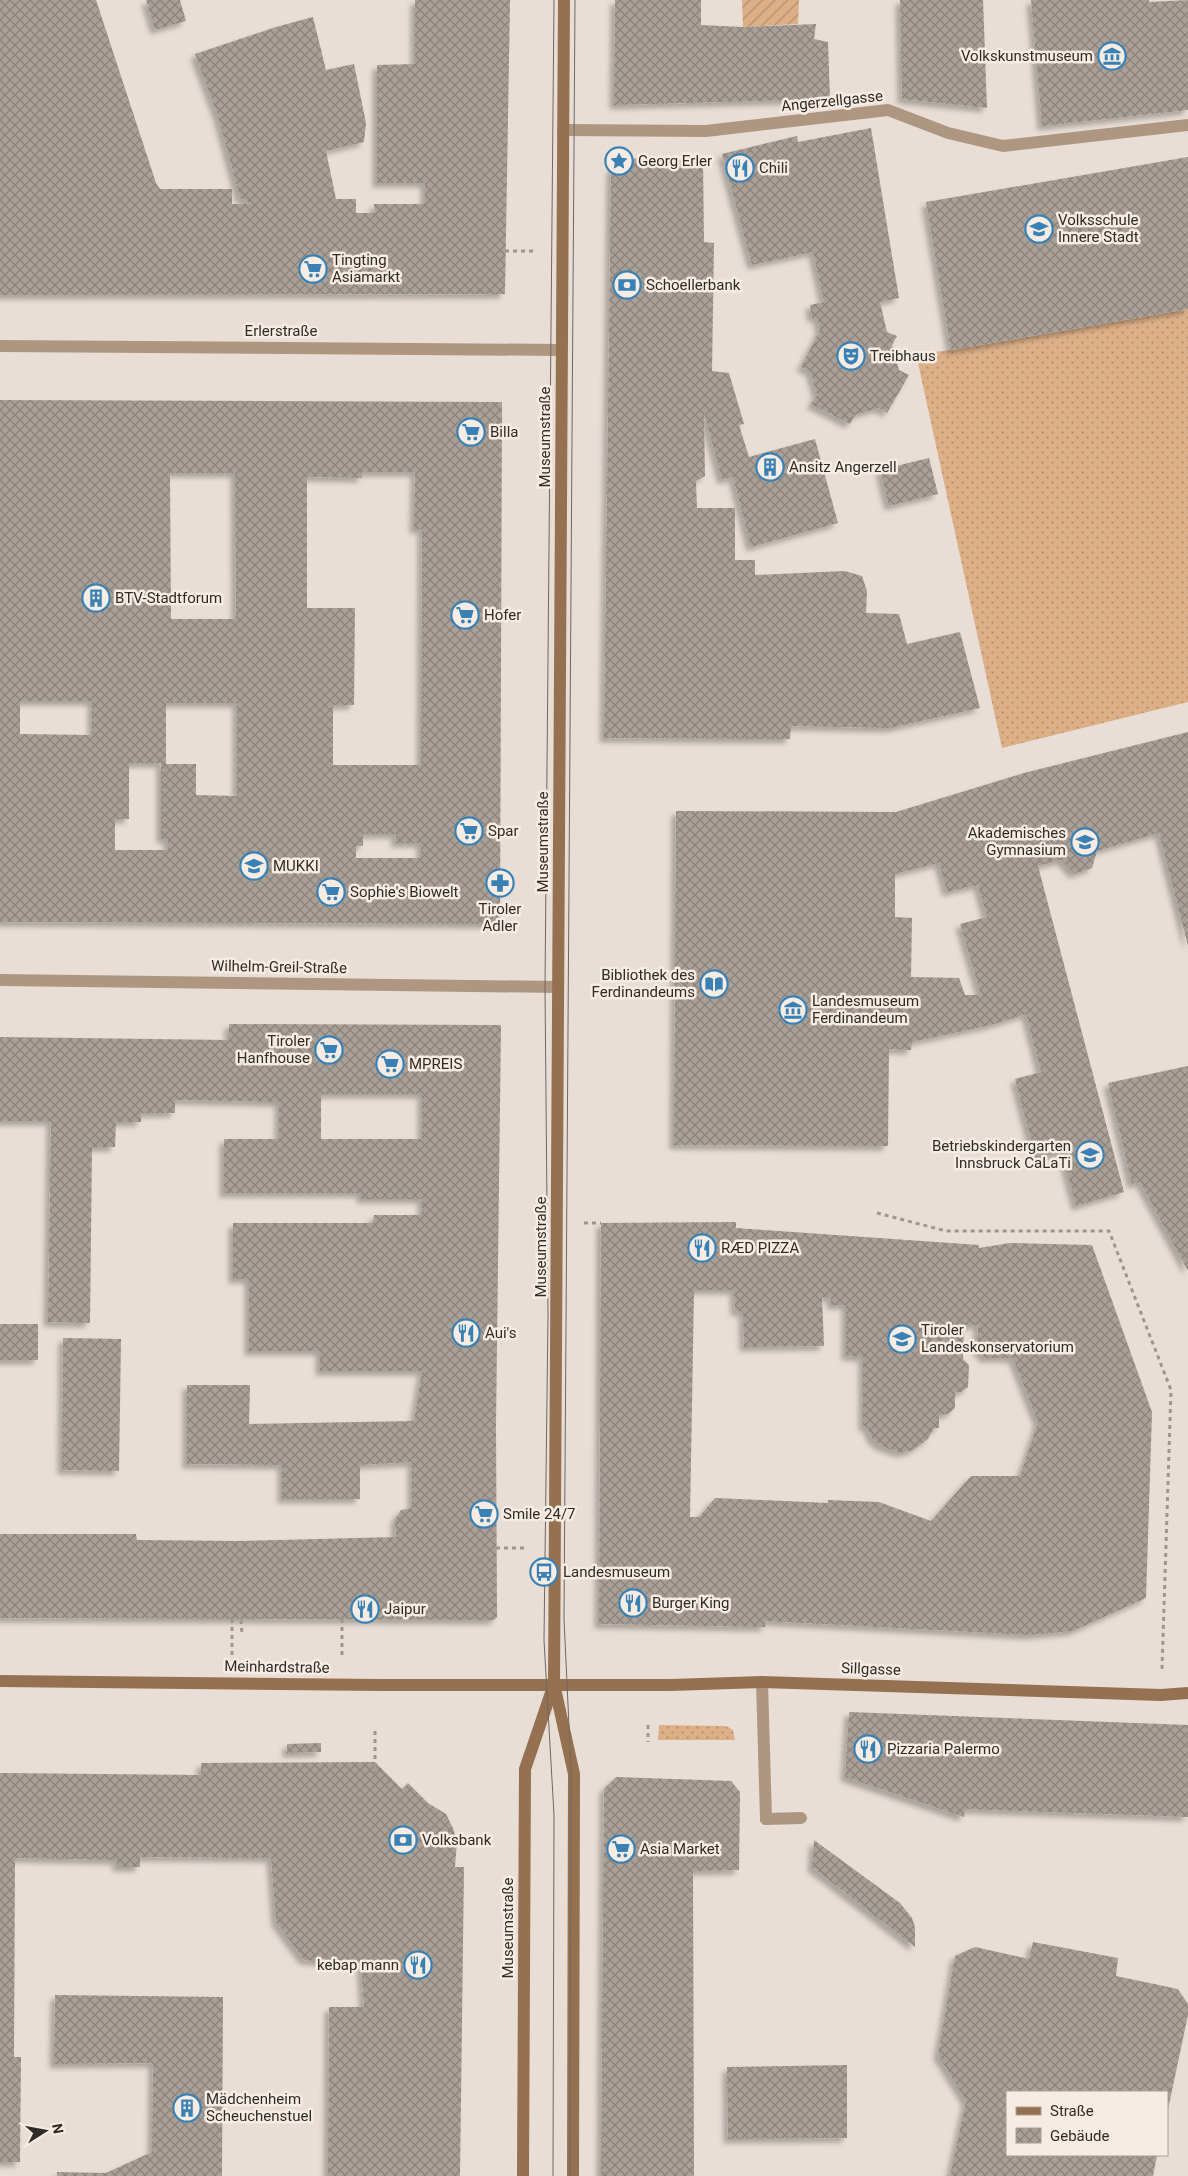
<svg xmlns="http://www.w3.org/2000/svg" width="1188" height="2176" font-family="Roboto,sans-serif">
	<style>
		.grass { fill: url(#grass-dots) }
		.garden { fill: url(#garden-furrows) }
		.building { fill: url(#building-cross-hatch); fill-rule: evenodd; filter: url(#shadow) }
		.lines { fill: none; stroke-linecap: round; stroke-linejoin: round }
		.path { stroke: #9d9690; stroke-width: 3; stroke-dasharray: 4 4; stroke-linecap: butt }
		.lane { stroke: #af9680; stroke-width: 12 }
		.street { stroke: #af9680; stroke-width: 12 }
		.secondary { stroke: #957151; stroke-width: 12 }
		.tram { stroke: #6e6863; stroke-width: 1 }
		.labels { text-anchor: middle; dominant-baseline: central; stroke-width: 5; stroke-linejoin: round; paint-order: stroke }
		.poi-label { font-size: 15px; fill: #2f2b28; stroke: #f6ece3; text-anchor: start }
		.street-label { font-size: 15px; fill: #2f2b28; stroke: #f6ece3 }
	</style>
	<defs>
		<pattern id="grass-dots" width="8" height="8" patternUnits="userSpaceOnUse" patternTransform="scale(1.25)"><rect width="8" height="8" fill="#dcaf87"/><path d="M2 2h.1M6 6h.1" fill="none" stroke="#b38f6e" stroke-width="1.8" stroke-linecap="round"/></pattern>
		<pattern id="garden-furrows" width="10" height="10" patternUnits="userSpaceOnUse" patternTransform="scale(1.25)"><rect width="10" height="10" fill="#dcaf87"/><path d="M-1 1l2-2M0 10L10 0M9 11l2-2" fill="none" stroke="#b38f6e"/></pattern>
		<pattern id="building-cross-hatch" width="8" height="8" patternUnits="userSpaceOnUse" patternTransform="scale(1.25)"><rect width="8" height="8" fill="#a9a098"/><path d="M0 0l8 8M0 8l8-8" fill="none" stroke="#8a837c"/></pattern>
		<filter id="shadow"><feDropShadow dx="-4.5" dy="4.5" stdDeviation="2.5" flood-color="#0004"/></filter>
	</defs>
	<rect width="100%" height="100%" fill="#e8ded6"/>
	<!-- grass -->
	<g class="grass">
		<path d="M 1188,309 L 1188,702 L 1002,748 L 916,354 L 951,350 Z"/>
		<path d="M 659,1725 L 726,1726 L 733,1730 L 735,1740 L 658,1740 Z"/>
	</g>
	<!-- garden -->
	<path class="garden" d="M 742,0 L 799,0 L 798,24 L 743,27 Z"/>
	<!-- building -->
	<g class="building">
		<path d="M 0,0 L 96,0 L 156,183 L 160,189 L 232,189 L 232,204 L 251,204 L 240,198 L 218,116 L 195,54 L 276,27 L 313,17 L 326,70 L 354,64 L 366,123 L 364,142 L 326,151 L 336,199 L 356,199 L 356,213 L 375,213 L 374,204 L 425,204 L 425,183 L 377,183 L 377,65 L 415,64 L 415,0 L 510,0 L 505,294 L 0,295 Z"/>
		<path d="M 146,0 L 180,0 L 186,21 L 155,30 Z"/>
		<path d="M 615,0 L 701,0 L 701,25 L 743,27 L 816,24 L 814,39 L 828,42 L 830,99 L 614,105 Z"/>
		<path d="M 900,0 L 983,0 L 987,108 L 902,99 Z"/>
		<path d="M 1031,0 L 1149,0 L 1149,2 L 1188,0 L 1188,110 L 1042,126 Z"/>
		<path d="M 871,128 L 899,298 L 880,302 L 887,332 L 897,336 L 892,345 L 899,370 L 909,375 L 887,413 L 879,408 L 855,415 L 850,424 L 811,404 L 817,395 L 810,371 L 801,367 L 820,330 L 817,317 L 812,318 L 810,305 L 824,302 L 813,252 L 752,265 L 722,154 L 797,136 L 798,142 Z"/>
		<path d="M 1188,157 L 1188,309 L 951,350 L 926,202 Z"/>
		<path d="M 621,158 L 703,161 L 704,242 L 714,243 L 712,371 L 729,373 L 744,424 L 739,425 L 749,457 L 815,439 L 838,523 L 751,547 L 733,477 L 722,480 L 704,413 L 705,476 L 696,481 L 697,508 L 735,508 L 735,560 L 755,560 L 755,575 L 845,571 L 862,576 L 867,591 L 866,613 L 899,614 L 907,644 L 960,632 L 980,708 L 890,728 L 791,726 L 790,739 L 604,738 L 611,170 Z"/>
		<path d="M 0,400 L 502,402 L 500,924 L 0,922 ZM 362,472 L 415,472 L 414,529 L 422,529 L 421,765 L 333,765 L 333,705 L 354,705 L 355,608 L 307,608 L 307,477 L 362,478 ZM 170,473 L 235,473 L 236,619 L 171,619 ZM 20,701 L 92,701 L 92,735 L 20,734 ZM 166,703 L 237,703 L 237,796 L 196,795 L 196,764 L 166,764 ZM 129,763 L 161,763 L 161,839 L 168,839 L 168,850 L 115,850 L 115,819 L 129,819 ZM 363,834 L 396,834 L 395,843 L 421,843 L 421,858 L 356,858 L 356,846 L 363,846 Z"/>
		<path d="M 929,458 L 938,494 L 889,506 L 880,470 Z"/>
		<path d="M 1188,732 L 1188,946 L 1159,833 L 1097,851 L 1092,868 L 1074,874 L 1061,860 L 1038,866 L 1124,1192 L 1076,1206 L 1062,1152 L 1036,1159 L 1015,1079 L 1041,1072 L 1026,1014 L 991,1025 L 912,1042 L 911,1050 L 889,1049 L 888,1146 L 674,1145 L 676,811 L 896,812 L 1024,773 ZM 939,863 L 947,892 L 978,885 L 987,917 L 960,924 L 981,995 L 965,995 L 959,978 L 911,977 L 912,918 L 895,917 L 895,874 Z"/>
		<path d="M 229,1024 L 501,1025 L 496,1424 L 497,1617 L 494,1620 L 0,1618 L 0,1534 L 136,1534 L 137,1540 L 239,1541 L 396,1537 L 395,1520 L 401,1510 L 412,1508 L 412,1462 L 360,1465 L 360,1499 L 282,1499 L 282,1465 L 187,1464 L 187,1385 L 250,1385 L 249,1424 L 414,1421 L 422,1371 L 320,1371 L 320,1351 L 249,1351 L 249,1279 L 233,1279 L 233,1223 L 373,1223 L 374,1215 L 422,1215 L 422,1199 L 361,1199 L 361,1193 L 224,1193 L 224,1139 L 279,1139 L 279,1102 L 175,1100 L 175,1113 L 141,1113 L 141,1122 L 116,1122 L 115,1147 L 92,1147 L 90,1323 L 48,1322 L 51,1121 L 0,1121 L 0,1037 L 229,1040 ZM 321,1094 L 422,1094 L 422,1139 L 321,1139 Z"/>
		<path d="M 1188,1066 L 1188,1271 L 1140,1182 L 1132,1184 L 1108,1083 Z"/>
		<path d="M 736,1222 L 736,1228 L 979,1245 L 979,1248 L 1010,1243 L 1092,1245 L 1152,1412 L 1146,1598 L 1073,1631 L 1029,1635 L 765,1621 L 765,1627 L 599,1624 L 601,1223 ZM 694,1290 L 734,1290 L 735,1311 L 743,1312 L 744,1347 L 824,1346 L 822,1297 L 831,1297 L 831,1305 L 846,1305 L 846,1356 L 863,1357 L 863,1426 L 867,1427 L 873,1440 L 881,1446 L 901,1453 L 913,1450 L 928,1439 L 934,1428 L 939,1428 L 939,1414 L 948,1414 L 955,1408 L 955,1392 L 961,1392 L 968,1387 L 969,1365 L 963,1359 L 964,1325 L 978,1325 L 977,1349 L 985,1358 L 1013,1358 L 1038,1422 L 1020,1476 L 971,1476 L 931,1521 L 879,1502 L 828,1500 L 828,1503 L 715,1498 L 699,1517 L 690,1517 Z"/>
		<rect x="0" y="1324" width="38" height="36"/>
		<path d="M 63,1338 L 121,1339 L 119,1471 L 62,1470 Z"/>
		<path d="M 849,1712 L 1188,1725 L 1188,1817 L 965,1809 L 964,1817 L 845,1777 Z"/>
		<path d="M 321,1743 L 321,1752 L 287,1753 L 287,1744 Z"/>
		<path d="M 375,1762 L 402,1789 L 408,1783 L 428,1803 L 446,1814 L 453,1828 L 457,1841 L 455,1867 L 464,1867 L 460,2176 L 328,2176 L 329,2007 L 364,2007 L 361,1965 L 304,1960 L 276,1922 L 271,1858 L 140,1857 L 140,1867 L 117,1867 L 117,1860 L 15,1858 L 14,2057 L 21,2057 L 20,2162 L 0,2162 L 0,1773 L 201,1775 L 201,1763 Z"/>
		<path d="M 616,1777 L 731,1781 L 740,1792 L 739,1870 L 693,1871 L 694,2176 L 601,2176 L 604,1789 Z"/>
		<path d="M 814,1840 L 900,1903 L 912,1918 L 915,1927 L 915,1947 L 812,1867 Z"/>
		<path d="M 1033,1942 L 1118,1958 L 1116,1976 L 1178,1989 L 1188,2004 L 1188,2015 L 1168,2109 L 1167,2092 L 1007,2092 L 1007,2155 L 1157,2155 L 1153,2176 L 950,2176 L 966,2101 L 938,2055 L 955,1956 L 975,1947 L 1029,1959 Z"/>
		<path d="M 55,1995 L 223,1997 L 222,2176 L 57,2176 L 57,2172 L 106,2173 L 152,2152 L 153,2063 L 54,2064 Z"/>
		<path d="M 847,2065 L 847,2138 L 728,2139 L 727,2067 Z"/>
	</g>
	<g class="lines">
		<!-- path -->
		<g class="path">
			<path d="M 505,251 L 534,251"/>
			<path d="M 877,1213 L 946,1231 L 1109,1231 L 1171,1390 L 1162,1669"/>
			<path d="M 584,1223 L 601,1223"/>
			<path d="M 496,1548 L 526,1548"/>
			<path d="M 232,1619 L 232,1656"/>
			<path d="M 342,1619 L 342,1659"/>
			<path d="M 241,1620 L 242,1634"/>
			<path d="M 648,1725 L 648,1742"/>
			<path d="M 375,1731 L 375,1774"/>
		</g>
		<!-- lane -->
		<path class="lane" d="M 762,1682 L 766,1819"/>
		<!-- street -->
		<g class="street">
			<path d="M 563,130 L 706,131 L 888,110 L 948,133 L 1003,146 L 1188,125"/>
			<path d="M 0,346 L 562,350"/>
			<path d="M 0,980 L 558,987"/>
			<path d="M 766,1819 L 801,1818"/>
		</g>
		<!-- secondary -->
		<g class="secondary">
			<path d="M 564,0 L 554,1684 L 574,1774 L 573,2176"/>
			<path d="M 0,1681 L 380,1685 L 671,1685 L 762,1682 L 1161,1695 L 1188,1693"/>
			<path d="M 523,2176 L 525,1769 L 554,1684"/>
		</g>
		<!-- tram -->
		<g class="tram">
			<path d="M 553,2176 L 554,1815 L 544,1640 L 548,1316 L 545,986 L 554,0"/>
			<path d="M 570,2176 L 571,1769 L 564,1619 L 575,0"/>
		</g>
	</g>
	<!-- icons -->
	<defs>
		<g id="museum-ring" transform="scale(1.4375)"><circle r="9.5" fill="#f6ece3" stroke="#3981b5" stroke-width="1.5"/><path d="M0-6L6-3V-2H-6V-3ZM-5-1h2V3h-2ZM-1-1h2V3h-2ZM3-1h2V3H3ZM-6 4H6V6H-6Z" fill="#3981b5"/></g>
		<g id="sight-ring" transform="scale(1.4375)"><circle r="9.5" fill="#f6ece3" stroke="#3981b5" stroke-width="1.5"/><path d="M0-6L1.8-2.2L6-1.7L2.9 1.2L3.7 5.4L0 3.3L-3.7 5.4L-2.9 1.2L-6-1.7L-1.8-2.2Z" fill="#3981b5"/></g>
		<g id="restaurant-ring" transform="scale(1.4375)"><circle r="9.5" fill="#f6ece3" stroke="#3981b5" stroke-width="1.5"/><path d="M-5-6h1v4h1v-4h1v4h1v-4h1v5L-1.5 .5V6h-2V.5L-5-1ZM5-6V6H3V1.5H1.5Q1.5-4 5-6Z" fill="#3981b5"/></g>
		<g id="school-ring" transform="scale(1.4375)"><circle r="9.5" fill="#f6ece3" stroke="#3981b5" stroke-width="1.5"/><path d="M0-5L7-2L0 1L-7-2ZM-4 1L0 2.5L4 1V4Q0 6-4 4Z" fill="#3981b5"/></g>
		<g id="supermarket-ring" transform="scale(1.4375)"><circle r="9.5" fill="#f6ece3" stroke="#3981b5" stroke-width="1.5"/><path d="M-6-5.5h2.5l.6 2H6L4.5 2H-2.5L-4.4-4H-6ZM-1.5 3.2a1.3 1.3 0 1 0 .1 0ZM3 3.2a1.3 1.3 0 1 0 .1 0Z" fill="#3981b5"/></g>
		<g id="bank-ring" transform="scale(1.4375)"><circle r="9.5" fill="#f6ece3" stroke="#3981b5" stroke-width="1.5"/><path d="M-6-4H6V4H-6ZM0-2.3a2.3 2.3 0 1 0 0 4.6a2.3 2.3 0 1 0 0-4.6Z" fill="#3981b5"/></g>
		<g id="theatre-ring" transform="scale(1.4375)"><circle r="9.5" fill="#f6ece3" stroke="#3981b5" stroke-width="1.5"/><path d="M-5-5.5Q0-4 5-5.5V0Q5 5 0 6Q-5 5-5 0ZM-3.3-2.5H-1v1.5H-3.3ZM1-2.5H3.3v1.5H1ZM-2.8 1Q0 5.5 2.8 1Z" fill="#3981b5"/></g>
		<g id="building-ring" transform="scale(1.4375)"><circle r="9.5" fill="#f6ece3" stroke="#3981b5" stroke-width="1.5"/><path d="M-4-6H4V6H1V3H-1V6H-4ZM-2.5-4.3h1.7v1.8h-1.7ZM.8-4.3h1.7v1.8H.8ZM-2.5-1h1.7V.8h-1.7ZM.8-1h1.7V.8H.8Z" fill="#3981b5"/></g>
		<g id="pharmacy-ring" transform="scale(1.4375)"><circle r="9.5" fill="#f6ece3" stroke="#3981b5" stroke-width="1.5"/><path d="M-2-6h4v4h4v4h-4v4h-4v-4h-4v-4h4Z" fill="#3981b5"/></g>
		<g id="library-ring" transform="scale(1.4375)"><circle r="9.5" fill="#f6ece3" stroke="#3981b5" stroke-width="1.5"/><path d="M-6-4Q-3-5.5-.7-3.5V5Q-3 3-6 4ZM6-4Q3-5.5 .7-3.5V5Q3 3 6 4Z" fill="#3981b5"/></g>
		<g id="bus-ring" transform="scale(1.4375)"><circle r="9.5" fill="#f6ece3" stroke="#3981b5" stroke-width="1.5"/><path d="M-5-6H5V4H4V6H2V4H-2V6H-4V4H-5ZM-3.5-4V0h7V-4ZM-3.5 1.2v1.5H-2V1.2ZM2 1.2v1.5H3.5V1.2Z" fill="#3981b5"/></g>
	</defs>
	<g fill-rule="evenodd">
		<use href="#museum-ring" x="1112" y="56"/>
		<use href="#sight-ring" x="619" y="161"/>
		<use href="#restaurant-ring" x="740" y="168"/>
		<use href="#school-ring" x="1039" y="229"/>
		<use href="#supermarket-ring" x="313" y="269"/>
		<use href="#bank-ring" x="627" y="285"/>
		<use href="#theatre-ring" x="851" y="356"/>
		<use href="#supermarket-ring" x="471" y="432"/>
		<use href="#building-ring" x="770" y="467"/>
		<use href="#building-ring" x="96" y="598"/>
		<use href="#supermarket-ring" x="465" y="615"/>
		<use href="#supermarket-ring" x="469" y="831"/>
		<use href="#school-ring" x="1085" y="842"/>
		<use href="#school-ring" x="254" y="866"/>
		<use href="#pharmacy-ring" x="500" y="883"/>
		<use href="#supermarket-ring" x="331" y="892"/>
		<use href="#library-ring" x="714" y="984"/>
		<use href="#museum-ring" x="793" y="1010"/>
		<use href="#supermarket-ring" x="329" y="1050"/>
		<use href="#supermarket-ring" x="390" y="1064"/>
		<use href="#school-ring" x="1090" y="1155"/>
		<use href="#restaurant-ring" x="702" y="1248"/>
		<use href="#restaurant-ring" x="466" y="1333"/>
		<use href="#school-ring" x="902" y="1339"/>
		<use href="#supermarket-ring" x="484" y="1514"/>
		<use href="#bus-ring" x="544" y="1572"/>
		<use href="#restaurant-ring" x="633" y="1603"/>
		<use href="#restaurant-ring" x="365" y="1609"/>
		<use href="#restaurant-ring" x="868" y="1749"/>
		<use href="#bank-ring" x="403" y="1840"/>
		<use href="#supermarket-ring" x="621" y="1849"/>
		<use href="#restaurant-ring" x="418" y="1965"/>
		<use href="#building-ring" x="187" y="2108"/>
	</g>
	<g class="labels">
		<!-- poi labels -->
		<g class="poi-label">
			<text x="1093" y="56" text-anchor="end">Volkskunstmuseum</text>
			<text x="638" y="161">Georg Erler</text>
			<text x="759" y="168">Chili</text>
			<text x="1058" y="220">Volksschule<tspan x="1058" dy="17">Innere Stadt</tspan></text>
			<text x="332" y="260">Tingting<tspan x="332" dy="17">Asiamarkt</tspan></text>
			<text x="646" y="285">Schoellerbank</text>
			<text x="870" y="356">Treibhaus</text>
			<text x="490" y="432">Billa</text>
			<text x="789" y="467">Ansitz Angerzell</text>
			<text x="115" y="598">BTV-Stadtforum</text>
			<text x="484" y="615">Hofer</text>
			<text x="488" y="831">Spar</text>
			<text x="1066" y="833" text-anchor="end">Akademisches<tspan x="1066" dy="17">Gymnasium</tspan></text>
			<text x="273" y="866">MUKKI</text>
			<text x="350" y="892">Sophie's Biowelt</text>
			<text x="500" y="909" text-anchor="middle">Tiroler<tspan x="500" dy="17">Adler</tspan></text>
			<text x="695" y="975" text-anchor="end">Bibliothek des<tspan x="695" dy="17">Ferdinandeums</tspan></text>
			<text x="812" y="1001">Landesmuseum<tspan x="812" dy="17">Ferdinandeum</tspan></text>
			<text x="310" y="1041" text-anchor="end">Tiroler<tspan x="310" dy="17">Hanfhouse</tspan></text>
			<text x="409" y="1064">MPREIS</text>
			<text x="1071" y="1146" text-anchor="end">Betriebskindergarten<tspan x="1071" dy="17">Innsbruck CaLaTi</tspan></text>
			<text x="721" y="1248">RÆD PIZZA</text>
			<text x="921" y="1330">Tiroler<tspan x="921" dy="17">Landeskonservatorium</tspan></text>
			<text x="485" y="1333">Aui's</text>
			<text x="503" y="1514">Smile 24/7</text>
			<text x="563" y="1572">Landesmuseum</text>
			<text x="652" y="1603">Burger King</text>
			<text x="384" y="1609">Jaipur</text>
			<text x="887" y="1749">Pizzaria Palermo</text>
			<text x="422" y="1840">Volksbank</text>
			<text x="640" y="1849">Asia Market</text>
			<text x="399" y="1965" text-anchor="end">kebap mann</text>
			<text x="206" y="2099">Mädchenheim<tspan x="206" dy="17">Scheuchenstuel</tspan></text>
		</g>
		<!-- street labels -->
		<g class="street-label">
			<text transform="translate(832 101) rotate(-6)">Angerzellgasse</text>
			<text x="281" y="331">Erlerstraße</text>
			<text transform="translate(545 437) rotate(-90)">Museumstraße</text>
			<text transform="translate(543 842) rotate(-90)">Museumstraße</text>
			<text transform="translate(279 967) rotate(1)">Wilhelm-Greil-Straße</text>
			<text transform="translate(541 1247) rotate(-90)">Museumstraße</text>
			<text transform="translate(277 1667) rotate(1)">Meinhardstraße</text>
			<text transform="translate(871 1669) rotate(2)">Sillgasse</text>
			<text transform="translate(508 1928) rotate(-90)">Museumstraße</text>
		</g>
	</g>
	<!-- legend -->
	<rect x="1006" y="2091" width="162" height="65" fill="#f6ece3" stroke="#a69f98"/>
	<rect x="1016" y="2107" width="25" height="8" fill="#957151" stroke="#a69f98"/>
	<text x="1050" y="2116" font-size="15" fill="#2f2b28">Straße</text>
	<rect x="1016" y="2128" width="25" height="15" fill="url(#building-cross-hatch)" stroke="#a69f98"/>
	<text x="1050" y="2141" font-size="15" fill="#2f2b28">Gebäude</text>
	<!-- north arrow -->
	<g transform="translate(45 2131) rotate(79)" stroke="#f6ece3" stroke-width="4" paint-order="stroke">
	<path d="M0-4L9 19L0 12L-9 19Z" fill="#2f2b28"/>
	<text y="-8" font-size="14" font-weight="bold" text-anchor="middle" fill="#2f2b28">N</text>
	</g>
</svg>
